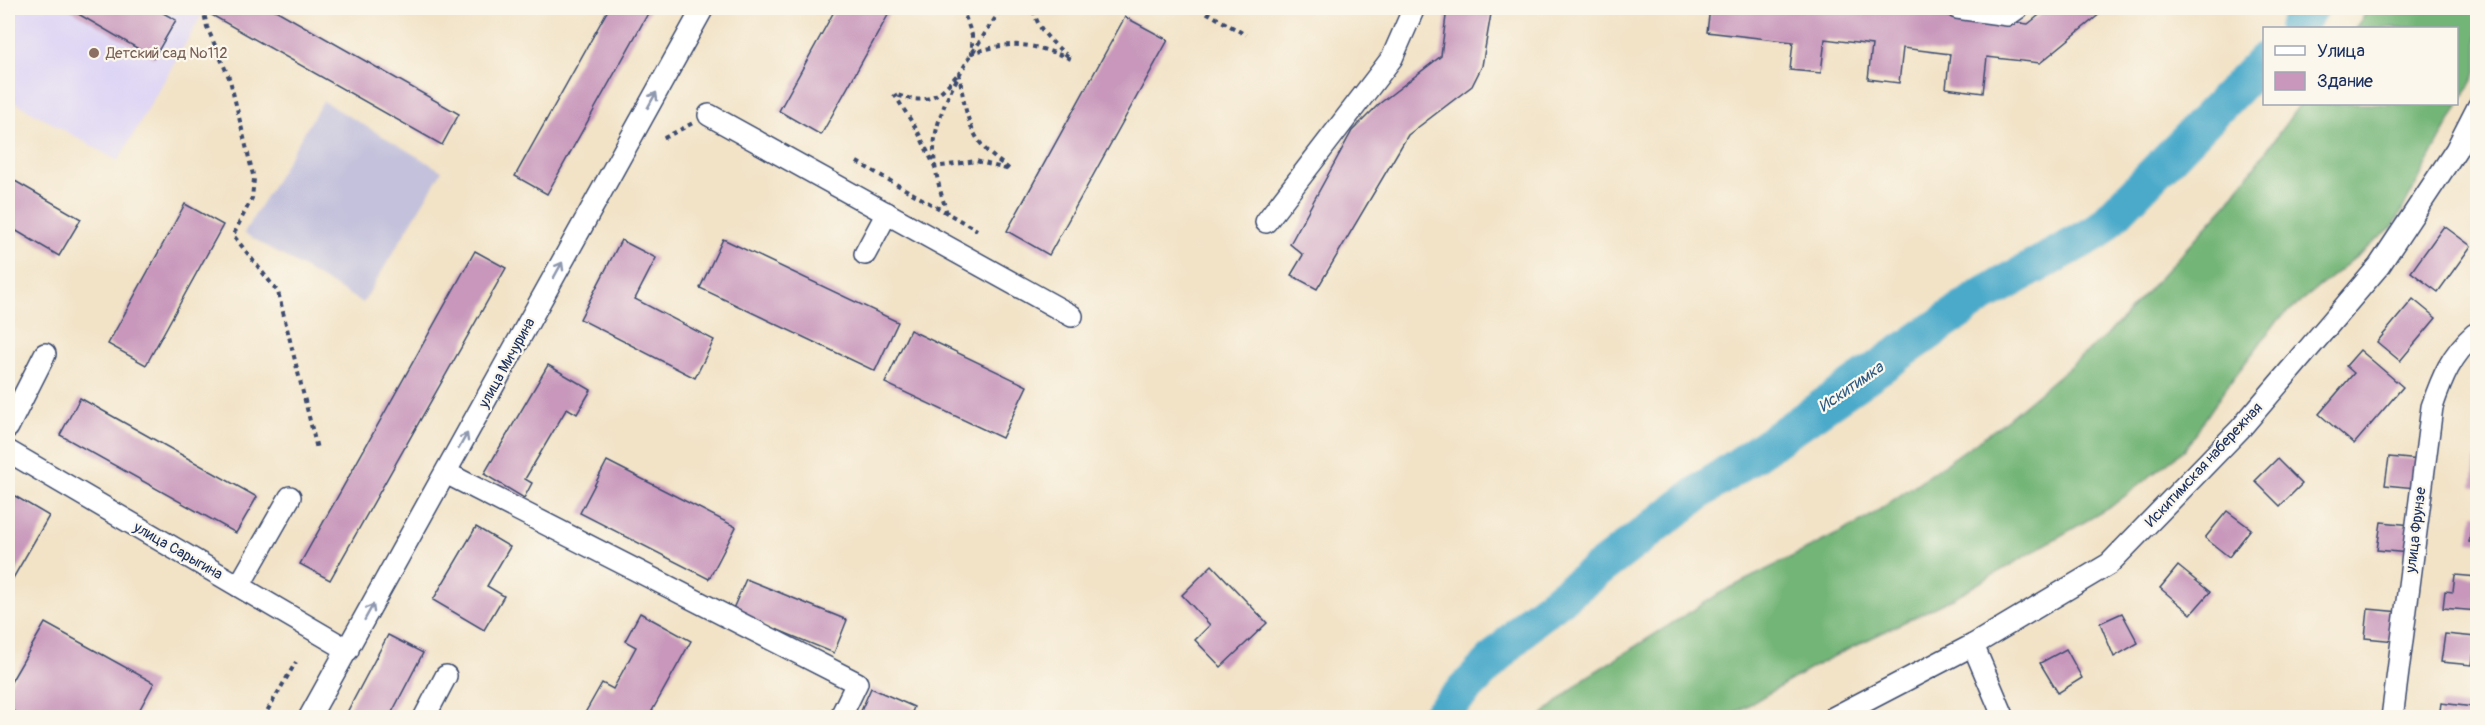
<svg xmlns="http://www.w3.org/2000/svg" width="2485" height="725" font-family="Pangolin,sans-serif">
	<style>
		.built { fill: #ded5f5 }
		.industrial { fill: #c3c1db }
		.forest { fill: #73b577; stroke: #47726a; stroke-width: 1.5 }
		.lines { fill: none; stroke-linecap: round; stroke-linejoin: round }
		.river { stroke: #4baaca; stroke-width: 36 }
		.building { fill: #c897bb }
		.minor-casing { stroke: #3b4a6e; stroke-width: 24 }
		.path { stroke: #3b4a6e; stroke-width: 4; stroke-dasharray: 4.5 4.5; stroke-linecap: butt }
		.minor { stroke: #fff; stroke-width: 21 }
		.oneway { stroke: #8d97ae }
		.education-dot { fill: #8d6e63; stroke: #fbf7ec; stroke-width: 2 }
		.labels { text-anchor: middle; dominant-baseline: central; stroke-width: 4.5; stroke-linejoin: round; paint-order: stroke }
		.education-label { font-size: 15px; fill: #785e54; stroke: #fbf7ec; text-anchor: start }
		.street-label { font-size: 15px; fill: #1b2f5e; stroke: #fbf7ec }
		.water-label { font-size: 16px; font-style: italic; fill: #2c5a84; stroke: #fbf7ec }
	</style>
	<rect width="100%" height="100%" fill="#fbf7ec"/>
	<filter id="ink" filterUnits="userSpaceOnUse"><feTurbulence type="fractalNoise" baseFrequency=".0167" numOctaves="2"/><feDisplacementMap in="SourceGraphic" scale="12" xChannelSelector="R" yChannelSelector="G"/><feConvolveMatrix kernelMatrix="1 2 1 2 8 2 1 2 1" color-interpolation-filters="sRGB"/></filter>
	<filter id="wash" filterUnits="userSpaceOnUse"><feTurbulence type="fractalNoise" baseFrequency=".008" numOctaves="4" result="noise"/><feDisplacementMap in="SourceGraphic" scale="24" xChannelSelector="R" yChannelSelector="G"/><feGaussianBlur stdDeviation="1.35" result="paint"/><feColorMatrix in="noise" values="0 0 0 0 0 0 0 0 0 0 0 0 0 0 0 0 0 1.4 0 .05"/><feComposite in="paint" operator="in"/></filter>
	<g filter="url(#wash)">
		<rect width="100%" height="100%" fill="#f2e3c7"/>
		<!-- built -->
		<path class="built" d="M 8,8 L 206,8 L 118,161 L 8,98 Z"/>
		<!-- industrial -->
		<path class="industrial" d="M 323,101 L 442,171 L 363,303 L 244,233 Z"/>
		<!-- forest -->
		<path class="forest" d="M 2370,8 L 2477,8 L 2477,71 L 2393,227 L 2278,320 L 2225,389 L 2185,449 L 2112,506 L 1953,598 L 1822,662 L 1728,717 L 1539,718 L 1585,678 L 1722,592 L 1863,521 L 1998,427 L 2108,334 L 2228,203 L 2300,104 L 2456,104 L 2456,28 L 2355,28 Z"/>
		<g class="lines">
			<!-- river -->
			<g class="river">
				<path d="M 2296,28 L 2310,8"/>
				<path d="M 1437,718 L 1533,619 L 1701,491 L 1982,296 L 2097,232 L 2264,60"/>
			</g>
		</g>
		<g id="blocks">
			<!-- building -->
			<g class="building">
				<path d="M 68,8 L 154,8 L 176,20 L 154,58 Z"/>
				<path d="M 214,8 L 272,8 L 459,114 L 442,145 L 210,14 Z"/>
				<path d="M 609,8 L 651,8 L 547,194 L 515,176 Z"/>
				<path d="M 836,8 L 892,8 L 821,135 L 779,111 Z"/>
				<path d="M 1447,8 L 1492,8 L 1482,66 L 1472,86 L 1408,135 L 1317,289 L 1291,275 L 1303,255 L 1290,244 L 1352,131 L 1379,104 L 1441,56 Z"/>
				<path d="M 1710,8 L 1894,8 L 2028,24 L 2048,8 L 2107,8 L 2040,63 L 1987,57 L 1983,93 L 1946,88 L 1950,54 L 1903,48 L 1899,83 L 1868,79 L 1872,45 L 1825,39 L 1821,73 L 1790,70 L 1793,42 L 1707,32 Z"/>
				<path d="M 1125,17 L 1168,40 L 1049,255 L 1007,231 Z"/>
				<path d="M 8,177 L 81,219 L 59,256 L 8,226 Z"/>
				<path d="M 185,204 L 223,225 L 146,365 L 108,344 Z"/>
				<path d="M 2444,226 L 2471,246 L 2438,292 L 2411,272 Z"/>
				<path d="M 723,239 L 898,322 L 875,371 L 700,288 Z"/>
				<path d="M 621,240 L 656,258 L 635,299 L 714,340 L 695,378 L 580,319 Z"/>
				<path d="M 475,251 L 506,268 L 330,580 L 300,564 Z"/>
				<path d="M 2413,299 L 2436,318 L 2400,361 L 2377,342 Z"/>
				<path d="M 910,330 L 1027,386 L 1002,438 L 885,383 Z"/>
				<path d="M 2360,350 L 2403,387 L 2354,444 L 2319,414 L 2354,373 L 2346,366 Z"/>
				<path d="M 548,365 L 591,390 L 577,414 L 567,408 L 525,479 L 532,483 L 524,498 L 484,474 Z"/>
				<path d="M 80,398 L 257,497 L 236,533 L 60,435 Z"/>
				<path d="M 2389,457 L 2420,460 L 2416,488 L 2385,485 Z"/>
				<path d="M 2277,459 L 2302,484 L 2280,506 L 2255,481 Z"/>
				<path d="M 2475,459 L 2478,460 L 2478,488 L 2472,488 Z"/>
				<path d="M 607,461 L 736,527 L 709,579 L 580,513 Z"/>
				<path d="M 8,492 L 49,516 L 8,587 Z"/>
				<path d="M 2227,511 L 2251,529 L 2229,557 L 2205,538 Z"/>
				<path d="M 2473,514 L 2478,514 L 2478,543 L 2469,542 Z"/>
				<path d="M 2381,522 L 2412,525 L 2409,553 L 2377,550 Z"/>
				<path d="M 476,527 L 510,547 L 487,586 L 504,596 L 484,630 L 433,600 Z"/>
				<path d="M 1212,565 L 1267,623 L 1221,667 L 1195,640 L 1210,625 L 1182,595 Z"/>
				<path d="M 2178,566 L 2210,592 L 2191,614 L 2160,588 Z"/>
				<path d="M 2455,575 L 2478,577 L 2478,611 L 2443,608 L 2445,591 L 2453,592 Z"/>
				<path d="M 746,579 L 847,620 L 834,653 L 732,611 Z"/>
				<path d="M 2368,609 L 2400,612 L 2396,641 L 2365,638 Z"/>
				<path d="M 640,613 L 691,641 L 648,718 L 593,718 L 585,713 L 602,683 L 613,689 L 636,647 L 625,641 Z"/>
				<path d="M 2122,613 L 2138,643 L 2114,657 L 2100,623 Z"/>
				<path d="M 45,623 L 154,683 L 135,718 L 24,718 L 8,708 L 8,687 Z"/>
				<path d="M 2445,634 L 2476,637 L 2472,665 L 2441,662 Z"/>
				<path d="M 388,635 L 423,653 L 389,718 L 344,718 Z"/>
				<path d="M 2066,649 L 2082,678 L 2058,693 L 2040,663 Z"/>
				<path d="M 871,688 L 914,707 L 910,718 L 858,718 Z"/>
				<path d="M 2441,703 L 2473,707 L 2472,718 L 2439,718 Z"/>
			</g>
		</g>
	</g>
	<g filter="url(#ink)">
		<use href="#blocks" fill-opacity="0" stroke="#3b4a6e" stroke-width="1.5"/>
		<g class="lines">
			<!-- minor casing -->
			<g class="minor-casing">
				<g id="minor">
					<path d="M 1957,8 L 2008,15 L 2018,8"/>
					<path d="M 709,115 L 1072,316"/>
					<path d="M 1266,222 L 1392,58 L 1414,8"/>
					<path d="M 865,254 L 887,213"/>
					<path d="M 8,427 L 45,354"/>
					<path d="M 8,451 L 348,650"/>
					<path d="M 446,473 L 857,683 L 840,718"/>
					<path d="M 239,586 L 290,497"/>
					<path d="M 1973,645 L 2004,718"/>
					<path d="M 309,718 L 703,8"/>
					<path d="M 424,718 L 446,676"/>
					<path d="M 1833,718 L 1973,645 L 2109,564 L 2241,428 L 2379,266 L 2456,150 L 2478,107"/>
					<path d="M 2392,718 L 2432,407 C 2442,378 2451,355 2475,334 L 2478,335"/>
				</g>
			</g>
			<!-- path -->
			<g class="path">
				<path d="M 207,8 L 204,13 L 207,27 L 230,80 L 254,179 L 252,198 L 233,235 L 278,292 L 317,449"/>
				<path d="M 962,8 L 972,35 L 972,53 C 1016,40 1029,43 1071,59 C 1053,43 1038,32 1033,8"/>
				<path d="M 1199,8 L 1246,35"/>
				<path d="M 959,73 C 963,96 966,126 982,145 C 989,155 1001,162 1010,170 L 976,161 L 935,167 L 917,130 L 894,94 C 929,106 936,98 959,73 Z"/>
				<path d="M 664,138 L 693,123"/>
				<path d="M 857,162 L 977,230"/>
				<path d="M 947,213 C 941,194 935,174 934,154 C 933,104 976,48 1002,8"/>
				<path d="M 263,718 L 296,662"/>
			</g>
			<!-- minor -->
			<use href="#minor" class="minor"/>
		</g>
		<!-- one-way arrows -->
		<defs><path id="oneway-shaft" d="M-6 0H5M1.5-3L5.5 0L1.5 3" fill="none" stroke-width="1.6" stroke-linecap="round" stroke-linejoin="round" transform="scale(1.5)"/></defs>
		<g class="oneway">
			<use href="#oneway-shaft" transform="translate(652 100) rotate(-61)"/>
			<use href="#oneway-shaft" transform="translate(558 270) rotate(-61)"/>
			<use href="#oneway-shaft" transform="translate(463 441) rotate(-61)"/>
			<use href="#oneway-shaft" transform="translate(369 612) rotate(-61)"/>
		</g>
	</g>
	<!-- markers -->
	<circle class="education-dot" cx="94" cy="53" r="6"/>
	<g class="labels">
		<!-- education labels -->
		<g class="education-label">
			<text x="106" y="53">Детский сад №112</text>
		</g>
		<!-- street labels -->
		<g class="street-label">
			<text transform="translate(507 363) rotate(-61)">улица Мичурина</text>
			<text transform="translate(2204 465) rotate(-47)">Искитимская набережная</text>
			<text transform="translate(2416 530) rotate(-83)">улица Фрунзе</text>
			<text transform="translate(178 551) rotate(30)">улица Сарыгина</text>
		</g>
		<!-- water labels -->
		<g class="water-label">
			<text transform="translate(1851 387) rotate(-35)">Искитимка</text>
		</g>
	</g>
	<!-- margin -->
	<rect width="2485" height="725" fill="none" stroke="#fbf7ec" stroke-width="30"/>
	<!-- legend -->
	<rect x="2263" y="27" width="195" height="78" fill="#fbf7ec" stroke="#a1a7b3" stroke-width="1.5"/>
	<rect x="2275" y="46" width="30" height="9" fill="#ffffff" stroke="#a1a7b3" stroke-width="1.5"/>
	<text x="2317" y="57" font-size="18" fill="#1b2f5e">Улица</text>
	<rect x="2275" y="72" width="30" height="18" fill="#c897bb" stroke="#a1a7b3" stroke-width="1.5"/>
	<text x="2317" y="87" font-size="18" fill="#1b2f5e">Здание</text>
</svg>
